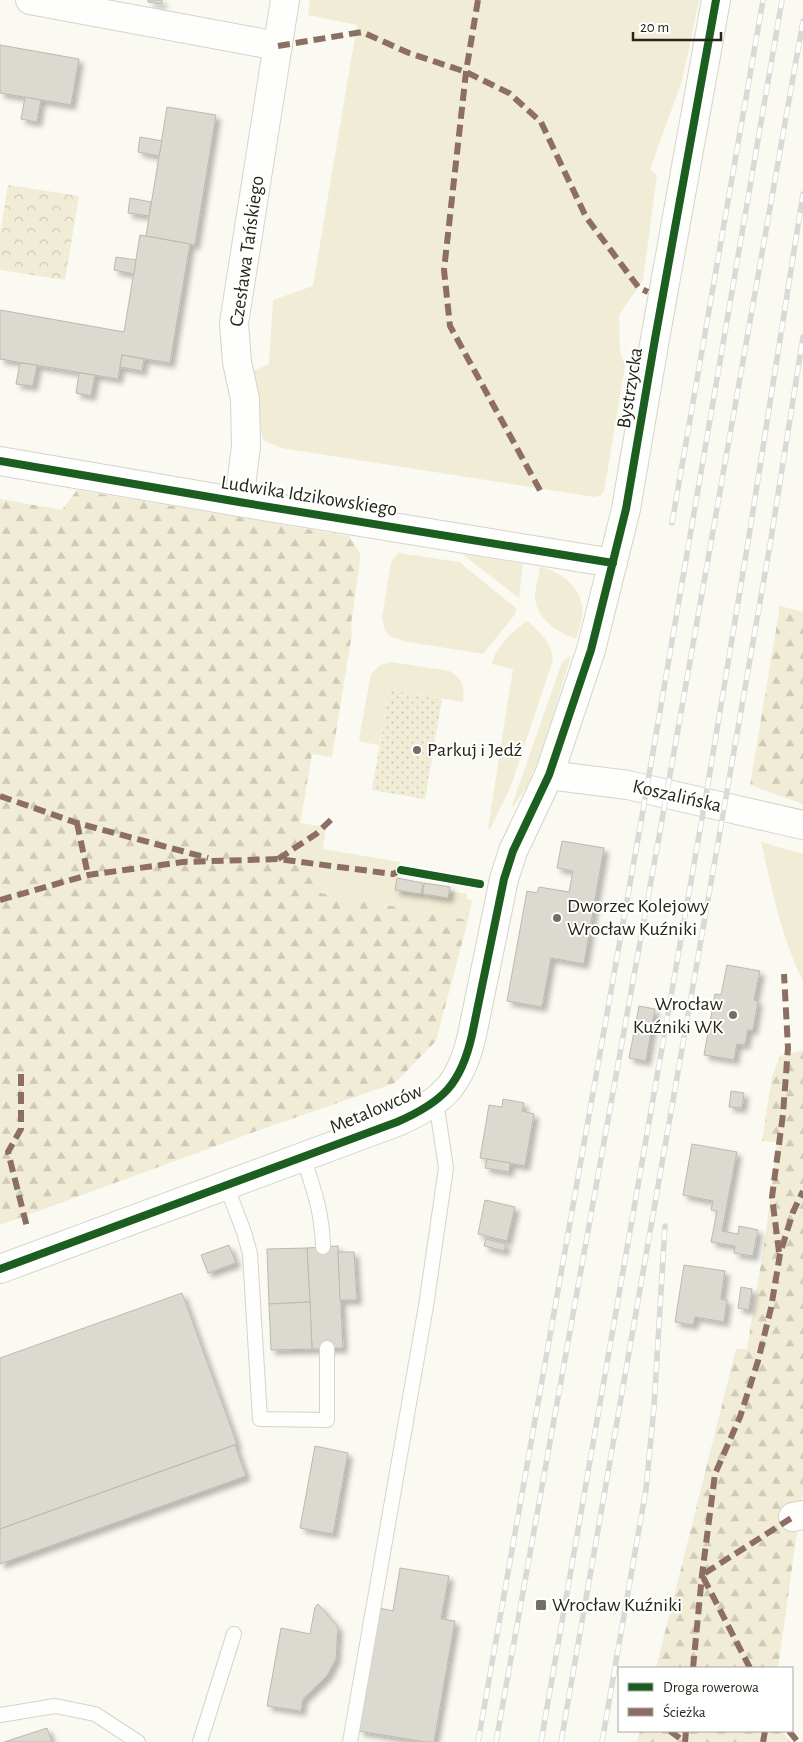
<svg xmlns="http://www.w3.org/2000/svg" width="803" height="1742" font-family="'Alegreya Sans',sans-serif">
	<style>
		.grass { fill: #f1ecd6 }
		.forest { fill: url(#forest-firs) }
		.park { fill: url(#park-crowns) }
		.garden { fill: url(#garden-dots) }
		.building { fill: #dbd9d0; stroke: #bbb9b1; filter: url(#shadow) }
		.lines { fill: none; stroke-linecap: round; stroke-linejoin: round }
		.service-casing { stroke: #d5d3ca; stroke-width: 16 }
		.minor-casing { stroke: #d5d3ca; stroke-width: 30 }
		.tertiary-casing { stroke: #d5d3ca; stroke-width: 30 }
		.service { stroke: #fefefd; stroke-width: 14 }
		.minor { stroke: #fefefd; stroke-width: 28 }
		.tertiary { stroke: #fefefd; stroke-width: 28 }
		.rail-casing { stroke: #d9d9d6; stroke-width: 5.5 }
		.rail { stroke: #fff; stroke-width: 4; stroke-dasharray: 11; stroke-linecap: butt }
		.quiet { stroke: #8d6e63; stroke-width: 6; stroke-dasharray: 12 6; stroke-linecap: butt }
		.cycleway-casing { stroke: #fff; stroke-width: 11 }
		.cycleway { stroke: #1b5e20; stroke-width: 8 }
		.poi-dot { fill: #727066; stroke: #fff; stroke-width: 2 }
		.labels { text-anchor: middle; dominant-baseline: central; stroke-width: 4; stroke-linejoin: round; paint-order: stroke }
		.street-label { font-size: 20px; fill: #28261a; stroke: #fff }
		.poi-label { font-size: 20px; fill: #28261a; stroke: #fff; text-anchor: start }
	</style>
	<defs>
		<pattern id="forest-firs" width="22" height="20" patternUnits="userSpaceOnUse" patternTransform="scale(1.25)"><rect width="22" height="20" fill="#f1ecd6"/><path d="M5 1l3.5 6h-7zM16 11l3.5 6h-7z" fill="#cfcab7"/></pattern>
		<pattern id="park-crowns" width="20" height="18" patternUnits="userSpaceOnUse" patternTransform="scale(1.25)"><rect width="20" height="18" fill="#f1ecd6"/><path d="M2 6a3 3 0 1 1 6 0M12 15a3 3 0 1 1 6 0" fill="none" stroke="#cfcab7"/></pattern>
		<pattern id="garden-dots" width="8" height="8" patternUnits="userSpaceOnUse" patternTransform="scale(1.25)"><rect width="8" height="8" fill="#f1ecd6"/><path d="M2 2h.1M6 6h.1" fill="none" stroke="#cfcab7" stroke-width="1.8" stroke-linecap="round"/></pattern>
		<filter id="shadow"><feDropShadow dx="4.5" dy="4.5" stdDeviation="2.5" flood-color="#0004"/></filter>
	</defs>
	<rect width="100%" height="100%" fill="#faf9f2"/>
	<!-- grass -->
	<g class="grass">
		<path d="M 310,0 L 699,0 L 682,81 L 650,169 L 657,175 L 643,280 L 619,315 L 620,352 L 625,366 L 604,491 L 601,495 L 595,497 L 281,448 L 263,440 L 248,373 L 269,364 L 273,300 L 313,286 L 357,25 L 308,15 Z"/>
		<path d="M 398,553 L 459,562 L 516,608 L 516,613 L 483,654 L 403,641 L 390,636 L 385,630 L 382,618 L 391,563 Z"/>
		<path d="M 462,554 L 523,564 L 519,598 Z"/>
		<path d="M 540,567 C 559,571 578,584 582,605 C 584,616 579,629 576,639 C 558,633 534,617 535,595 C 536,586 539,576 540,567 Z"/>
		<path d="M 528,621 C 540,633 552,642 553,660 L 511,786 L 490,829 L 488,828 L 513,669 L 492,664 C 495,648 513,629 528,621 Z"/>
		<path d="M 571,656 L 541,754 L 527,786 L 513,807 L 512,805 L 561,665 L 564,660 Z"/>
		<path d="M 391,662 L 449,671 C 463,678 465,687 463,702 L 389,690 L 379,745 L 362,742 L 359,739 L 371,674 L 380,665 Z"/>
		<path d="M 300,823 L 326,827 L 323,849 L 400,862 L 395,890 L 449,898 L 450,891 L 467,894 L 467,899 L 472,900 L 468,920 L 315,892 L 293,865 Z"/>
		<path d="M 761,842 L 803,854 L 803,981 C 781,937 772,889 761,842 Z"/>
	</g>
	<!-- forest -->
	<g class="forest">
		<path d="M 77,490 L 349,536 L 360,553 L 360,561 L 351,624 L 352,633 L 332,757 L 312,754 L 293,865 L 319,869 L 315,892 L 468,920 L 436,1041 L 395,1083 L 254,1132 L 0,1225 L 0,499 L 62,510 Z"/>
		<path d="M 780,606 L 803,612 L 803,804 L 750,785 Z"/>
		<path d="M 803,1050 L 803,1489 L 778,1668 L 656,1668 L 736,1349 L 747,1349 L 766,1232 L 777,1142 L 762,1141 L 772,1077 L 780,1056 Z"/>
		<path d="M 640,1731 L 782,1731 L 790,1742 L 637,1742 Z"/>
	</g>
	<!-- park -->
	<path class="park" d="M 8,185 L 79,196 L 65,280 L 0,270 L 0,234 Z"/>
	<!-- garden -->
	<path class="garden" d="M 389,690 L 442,699 L 425,799 L 372,790 Z"/>
	<!-- building -->
	<g class="building">
		<path d="M 148,0 L 162,0 L 162,4 L 148,2 Z"/>
		<path d="M 0,45 L 79,59 L 71,105 L 0,93 Z"/>
		<path d="M 25,97 L 41,100 L 37,122 L 21,119 Z"/>
		<path d="M 167,107 L 216,115 L 195,245 L 146,236 Z"/>
		<path d="M 140,137 L 162,141 L 159,156 L 138,152 Z"/>
		<path d="M 130,198 L 151,202 L 149,216 L 128,213 Z"/>
		<path d="M 140,235 L 190,244 L 170,363 L 122,355 L 118,379 L 0,359 L 0,310 L 124,332 Z"/>
		<path d="M 116,257 L 136,260 L 134,274 L 114,270 Z"/>
		<path d="M 122,355 L 144,359 L 142,371 L 120,367 Z"/>
		<path d="M 20,363 L 37,365 L 33,386 L 16,384 Z"/>
		<path d="M 79,373 L 95,375 L 91,396 L 76,393 Z"/>
		<path d="M 562,841 L 604,848 L 584,964 L 551,958 L 542,1007 L 507,1001 L 527,891 L 537,893 L 539,887 L 569,892 L 573,871 L 557,868 Z"/>
		<path d="M 397,878 L 423,883 L 421,894 L 395,890 Z"/>
		<path d="M 424,883 L 450,887 L 448,898 L 423,894 Z"/>
		<path d="M 727,965 L 760,971 L 754,1000 L 758,1001 L 753,1030 L 748,1030 L 745,1045 L 737,1044 L 734,1060 L 704,1055 L 715,994 L 721,995 Z"/>
		<path d="M 639,1006 L 655,1009 L 646,1061 L 629,1058 Z"/>
		<path d="M 731,1091 L 744,1093 L 742,1108 L 729,1107 Z"/>
		<path d="M 503,1099 L 524,1103 L 522,1111 L 534,1114 L 525,1166 L 480,1158 L 489,1105 L 502,1107 Z"/>
		<path d="M 692,1144 L 737,1152 L 722,1231 L 738,1234 L 739,1226 L 758,1230 L 753,1256 L 734,1253 L 735,1246 L 711,1242 L 717,1211 L 711,1210 L 713,1201 L 683,1195 Z"/>
		<path d="M 487,1159 L 510,1163 L 509,1172 L 485,1168 Z"/>
		<path d="M 485,1200 L 515,1207 L 507,1241 L 478,1234 Z"/>
		<path d="M 486,1239 L 506,1244 L 504,1251 L 484,1246 Z"/>
		<path d="M 229,1245 L 236,1263 L 208,1273 L 201,1255 Z"/>
		<path d="M 338,1246 L 343,1348 L 312,1349 L 307,1248 Z"/>
		<path d="M 307,1248 L 310,1302 L 269,1304 L 267,1249 Z"/>
		<path d="M 338,1252 L 354,1252 L 357,1300 L 340,1300 Z"/>
		<path d="M 684,1265 L 725,1271 L 721,1299 L 727,1300 L 724,1322 L 695,1317 L 693,1325 L 675,1322 Z"/>
		<path d="M 741,1287 L 752,1289 L 749,1310 L 738,1308 Z"/>
		<path d="M 182,1293 L 237,1444 L 0,1529 L 0,1358 Z"/>
		<path d="M 310,1302 L 312,1349 L 271,1350 L 269,1304 Z"/>
		<path d="M 235,1445 L 246,1476 L 0,1564 L 0,1529 Z"/>
		<path d="M 315,1446 L 348,1453 L 333,1534 L 300,1528 Z"/>
		<path d="M 400,1568 L 449,1576 L 441,1619 L 455,1621 L 434,1742 L 425,1742 L 359,1731 L 379,1608 L 393,1611 Z"/>
		<path d="M 318,1604 L 338,1627 L 336,1659 L 327,1676 L 303,1699 L 301,1711 L 267,1706 L 281,1628 L 310,1634 L 315,1607 Z"/>
		<path d="M 47,1728 L 52,1742 L 4,1742 Z"/>
	</g>
	<g class="lines">
		<!-- service casing -->
		<g class="service-casing">
			<g id="service">
				<path d="M 303,1157 C 314,1190 322,1211 323,1247"/>
				<path d="M 226,1185 L 244,1232 L 250,1254 L 260,1419 L 327,1420 L 327,1348"/>
				<path d="M 0,1715 L 55,1706 L 95,1714 L 138,1742"/>
				<path d="M 200,1742 L 234,1634"/>
				<path d="M 350,1742 L 426,1306 L 446,1168 L 436,1101"/>
			</g>
		</g>
		<!-- minor casing -->
		<g class="minor-casing">
			<g id="minor">
				<path d="M 30,0 L 278,46"/>
				<path d="M 0,461 L 239,502 L 613,563"/>
				<path d="M 239,502 L 246,446 L 245,399 L 237,362 L 234,323 L 285,0"/>
				<path d="M 793,1517 L 803,1515"/>
			</g>
		</g>
		<!-- tertiary casing -->
		<g class="tertiary-casing">
			<g id="tertiary">
				<path d="M 549,775 L 628,785 L 803,825"/>
				<path d="M 0,1269 L 397,1122 C 443,1102 461,1084 472,1035 L 504,879 L 513,851 L 549,775 L 591,650 L 626,509 L 655,339 L 716,0"/>
			</g>
		</g>
		<!-- service -->
		<use href="#service" class="service"/>
		<!-- minor -->
		<use href="#minor" class="minor"/>
		<!-- tertiary -->
		<use href="#tertiary" class="tertiary"/>
		<!-- rail casing -->
		<g class="rail-casing">
			<g id="rail">
				<path d="M 672,523 L 763,0"/>
				<path d="M 478,1742 L 642,816 L 782,0"/>
				<path d="M 496,1742 L 662,820 L 803,21"/>
				<path d="M 541,1742 L 709,778 L 749,536 L 803,194"/>
				<path d="M 561,1742 L 771,539 L 803,337"/>
				<path d="M 602,1742 L 646,1489 L 654,1407 L 665,1226"/>
			</g>
		</g>
		<!-- rail -->
		<use href="#rail" class="rail"/>
		<!-- quiet -->
		<g class="quiet">
			<path d="M 478,0 L 466,72 L 444,270 L 450,326 L 542,494"/>
			<path d="M 278,46 L 362,32 L 409,53 L 466,72 L 509,93 L 541,122 L 586,217 L 639,288 L 648,292"/>
			<path d="M 0,796 L 77,823 L 208,858"/>
			<path d="M 77,823 L 88,875"/>
			<path d="M 278,859 L 316,834 L 334,817"/>
			<path d="M 0,900 L 88,875 L 183,862 L 278,859 L 393,874 L 401,870"/>
			<path d="M 21,1074 L 21,1129 L 8,1152 L 27,1227"/>
			<path d="M 779,1252 L 772,1197 L 783,1114 L 788,1048 L 784,974"/>
			<path d="M 693,1668 L 702,1575 L 715,1474 L 740,1417 L 758,1361 L 771,1308 L 780,1254 L 793,1212 L 803,1191"/>
			<path d="M 750,1668 L 702,1575 L 793,1517"/>
			<path d="M 670,1731 L 685,1742"/>
			<path d="M 789,1731 L 798,1742"/>
			<path d="M 685,1742 L 686,1731"/>
			<path d="M 763,1742 L 765,1731"/>
		</g>
		<!-- cycleway casing -->
		<g class="cycleway-casing">
			<g id="cycleway">
				<path d="M 0,461 L 239,502 L 613,563"/>
				<path d="M 401,870 L 480,884"/>
				<path d="M 0,1269 L 397,1122 C 443,1102 461,1084 472,1035 L 504,879 L 513,851 L 549,775 L 591,650 L 626,509 L 655,339 L 716,0"/>
			</g>
		</g>
		<!-- cycleway -->
		<use href="#cycleway" class="cycleway"/>
	</g>
	<!-- markers -->
	<g class="poi-dot">
		<circle cx="417" cy="750" r="5"/>
		<circle cx="557" cy="918" r="5"/>
		<circle cx="733" cy="1015" r="5"/>
		<rect x="535" y="1599" width="12" height="12" rx="2.5"/>
	</g>
	<g class="labels">
		<!-- street labels -->
		<g class="street-label">
			<text transform="translate(247 251) rotate(-82)">Czesława Tańskiego</text>
			<text transform="translate(630 388) rotate(-81)">Bystrzycka</text>
			<text transform="translate(309 496) rotate(9)">Ludwika Idzikowskiego</text>
			<text transform="translate(677 796) rotate(13)">Koszalińska</text>
			<text transform="translate(376 1109) rotate(-23)">Metalowców</text>
		</g>
		<!-- poi labels -->
		<g class="poi-label">
			<text x="427" y="750">Parkuj i Jedź</text>
			<text x="567" y="906">Dworzec Kolejowy<tspan x="567" dy="23">Wrocław Kuźniki</tspan></text>
			<text x="723" y="1004" text-anchor="end">Wrocław<tspan x="723" dy="23">Kuźniki WK</tspan></text>
			<text x="552" y="1605">Wrocław Kuźniki</text>
		</g>
	</g>
	<!-- legend -->
	<rect x="618" y="1667" width="175" height="65" fill="#ffffff" stroke="#a9a8a3"/>
	<rect x="628" y="1683" width="25" height="8" fill="#1b5e20" stroke="#a9a8a3"/>
	<text x="663" y="1692" font-size="15" fill="#28261a">Droga rowerowa</text>
	<rect x="628" y="1708" width="25" height="8" fill="#8d6e63" stroke="#a9a8a3"/>
	<text x="663" y="1717" font-size="15" fill="#28261a">Ścieżka</text>
	<!-- scale -->
	<path d="M633 32v8h88v-8" fill="none" stroke="#28261a" stroke-width="2.5"/>
	<text x="640" y="32" font-size="15" fill="#28261a" stroke="#ffffff" stroke-width="4" paint-order="stroke">20 m</text>
</svg>
